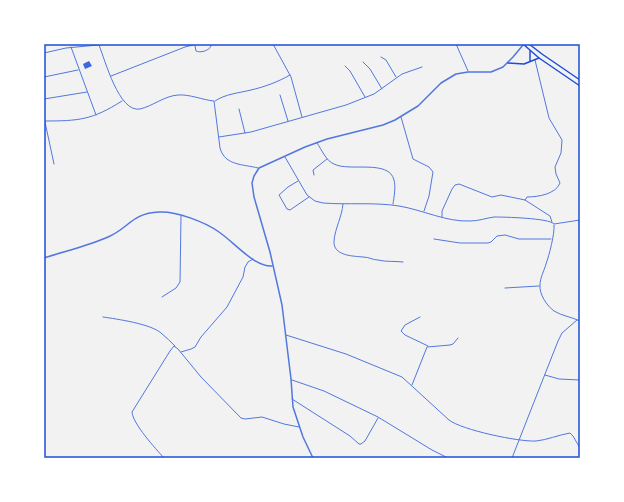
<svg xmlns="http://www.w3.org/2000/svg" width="624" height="502" font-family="Raleway,sans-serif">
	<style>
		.building { fill: #3d67dc }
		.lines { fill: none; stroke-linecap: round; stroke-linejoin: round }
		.minor { stroke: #5277de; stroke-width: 1 }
		.tertiary { stroke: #5277de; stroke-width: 1.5 }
		.secondary { stroke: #1d4ed8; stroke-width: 1.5 }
		.neatline { fill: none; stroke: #1d4ed8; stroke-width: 1.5 }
	</style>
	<rect width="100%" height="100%" fill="#f2f2f2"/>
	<!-- building -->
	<path class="building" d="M 89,61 L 92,66 L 85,69 L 83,64 Z"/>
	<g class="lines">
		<!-- minor -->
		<g class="minor">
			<path d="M 101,44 L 99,45 C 105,60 119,113 140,109 C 153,106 164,96 178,95 C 189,94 203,100 214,101 L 220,148 C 225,166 243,164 258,168"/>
			<path d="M 273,44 L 291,77 L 302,117"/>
			<path d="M 456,44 L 468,71"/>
			<path d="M 195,46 L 196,51 C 200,53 209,51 211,46 L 211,44"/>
			<path d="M 71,47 L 96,115"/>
			<path d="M 44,53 L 66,48 L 98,45"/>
			<path d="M 381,57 L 386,60 L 396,77"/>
			<path d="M 363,62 L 370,69 L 382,89"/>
			<path d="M 345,66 L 350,71 L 365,97"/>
			<path d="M 111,76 L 185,47 L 197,44"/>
			<path d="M 44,77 L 78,70"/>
			<path d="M 280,95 L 288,121"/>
			<path d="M 44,99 L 87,92"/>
			<path d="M 215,101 C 225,94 239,93 251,90 C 264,87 278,82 290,75"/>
			<path d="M 239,109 L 245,133"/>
			<path d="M 401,117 L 413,159 L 429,167 L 433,172 L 429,196 L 424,211"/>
			<path d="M 44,121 C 79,121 92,120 122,101"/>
			<path d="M 45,122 L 54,164"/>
			<path d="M 219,137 L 251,132 L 346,105 L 374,94 L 402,74 L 422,67"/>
			<path d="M 317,143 C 322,150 326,161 334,164 C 349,172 389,159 394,180 C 396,187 394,197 393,204"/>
			<path d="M 285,157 L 307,195 L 315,201 L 323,203 C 348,205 374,202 399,206 C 423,210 446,222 470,221 C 479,221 486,218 494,217 C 504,217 549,218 554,224 L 580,220"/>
			<path d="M 314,175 L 313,170 L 327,159"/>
			<path d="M 298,181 L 288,187 L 279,195 L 287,209 L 290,210 L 309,197"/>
			<path d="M 525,200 L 527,197 C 538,197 556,194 560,183 L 556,174 L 555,167 L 561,153 L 562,140 L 549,118 L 535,60"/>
			<path d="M 343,204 C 342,217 335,228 334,241 C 333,256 353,256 363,257 C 369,257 373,260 378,260 C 386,262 395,261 403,262"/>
			<path d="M 442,217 L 442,211 L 452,189 L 455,185 L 459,184 L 492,197 L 501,195 L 525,200 L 550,216 L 552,222"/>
			<path d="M 554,225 C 555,233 549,256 546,264 C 544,271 540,278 540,285 C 539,294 547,306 554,311 C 562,316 572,317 580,321"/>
			<path d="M 434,239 L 460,243 L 488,243 L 491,242 L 497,236 L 505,235 L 519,239 L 551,239"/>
			<path d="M 505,288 L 539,286"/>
			<path d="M 162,297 L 176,288 L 180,282 L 181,216"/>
			<path d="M 103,317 C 117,319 151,324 161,333 C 166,337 171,342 175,346"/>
			<path d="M 420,317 L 405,325 L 401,331 L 405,335 L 428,346"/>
			<path d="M 286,335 L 346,354 L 402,377 L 449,420 C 462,430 519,442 536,441 C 547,440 558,435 570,433 L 573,436 L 580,448"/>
			<path d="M 181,352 L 191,349 L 195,347 L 201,337 L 227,307 L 243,277 L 245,267 L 248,262 L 253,259"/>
			<path d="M 545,375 L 559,379 L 580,380"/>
			<path d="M 292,380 L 324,391 L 378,417 L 432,450 L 448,458"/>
			<path d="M 412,385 L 427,347 L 450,345 L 453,344 L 458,338"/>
			<path d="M 292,399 L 350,436 L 359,444 L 361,444 L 365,441 L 378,418"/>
			<path d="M 164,458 C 155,448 133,424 132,412 L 170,351 L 174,346 L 178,349 L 201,377 L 241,418 L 245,419 L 262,417 L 284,424 L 299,427"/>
			<path d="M 512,458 L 558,341 L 562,333 L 577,320"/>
		</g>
		<!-- tertiary -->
		<g class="tertiary">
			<path d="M 44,258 C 65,251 88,246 108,237 C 129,228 132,213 159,212 C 176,211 205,222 219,232 C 234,242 254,267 272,266"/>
			<path d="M 313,458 L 303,437 L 293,407 L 291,379 L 282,305 L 270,252 L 254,197 L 252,183 L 254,176 L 259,168 L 305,147 L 327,139 L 383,125 L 395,120 L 418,106 L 441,83 L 456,74 L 468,72 L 491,72 L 503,67 L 513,57 L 523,45"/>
		</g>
		<!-- secondary -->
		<g class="secondary">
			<path d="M 523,44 L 539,58 L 580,86"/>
			<path d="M 529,44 L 542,54 L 580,80"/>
			<path d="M 530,61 L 530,51"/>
			<path d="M 508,63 L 524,64 L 539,58"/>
		</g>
	</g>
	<!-- border -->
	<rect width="624" height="502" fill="none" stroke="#ffffff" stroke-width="90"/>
	<rect x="45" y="45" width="534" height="412" class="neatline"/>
</svg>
